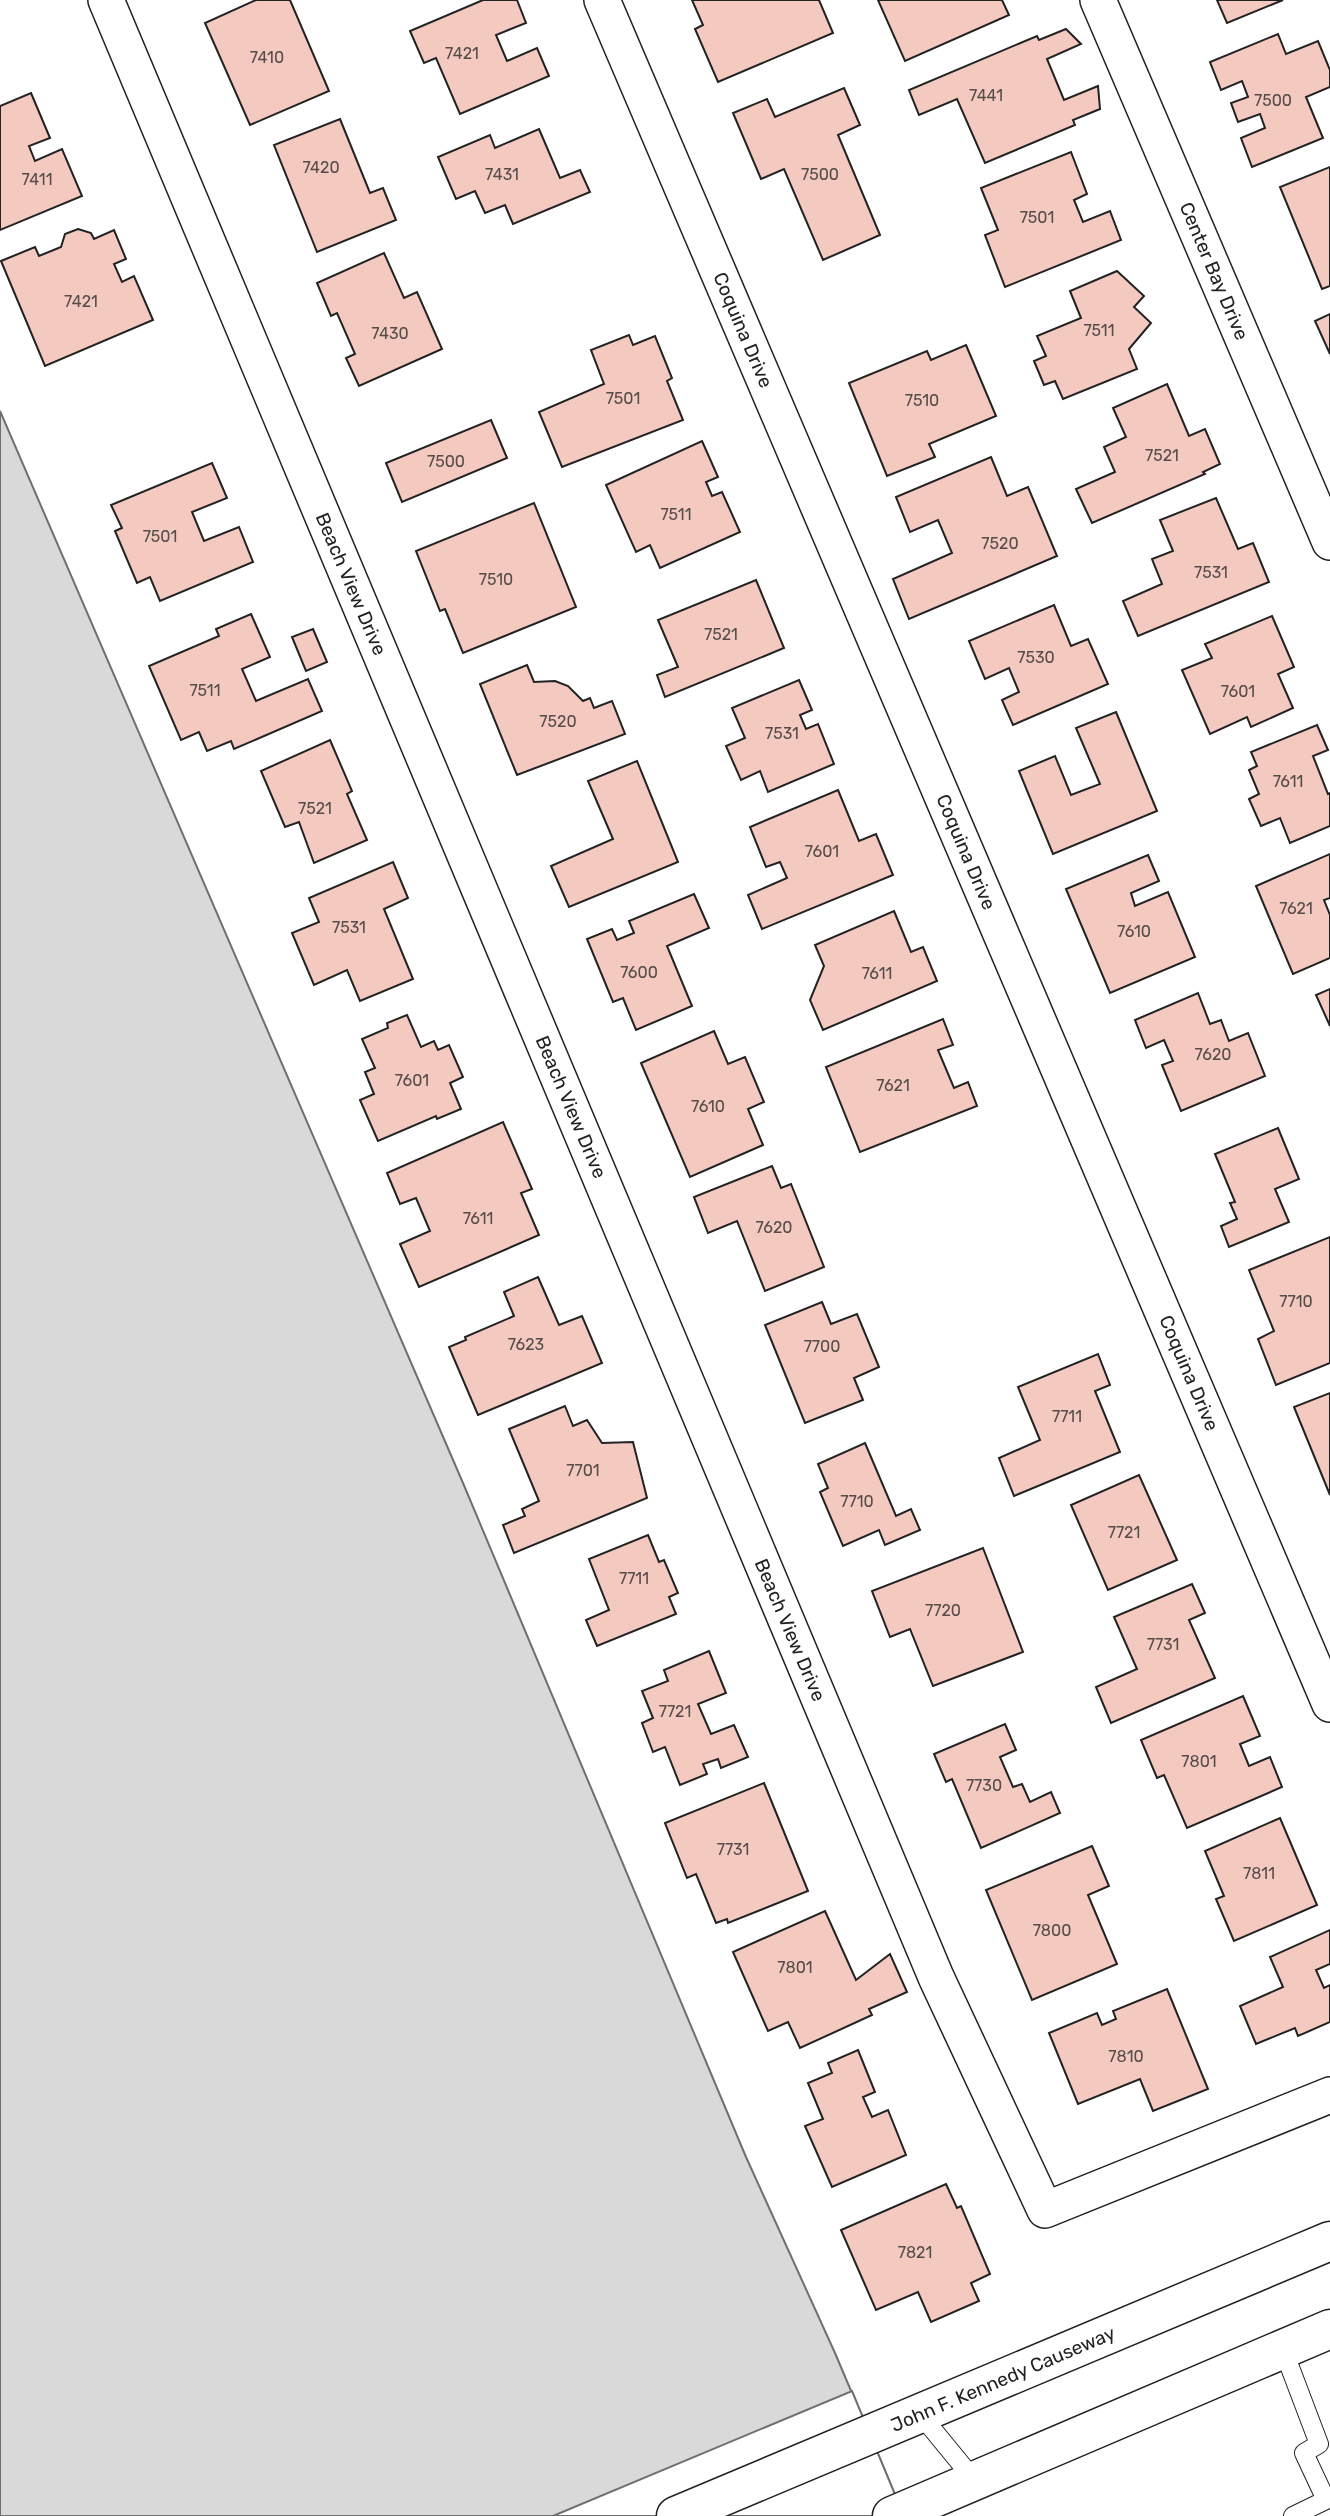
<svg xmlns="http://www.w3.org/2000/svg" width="1330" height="2516" font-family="Rubik,sans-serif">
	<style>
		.water { fill: #d9d9d9; stroke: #6f6f6f; stroke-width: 2 }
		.pier { fill: #fff; stroke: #6f6f6f; stroke-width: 2 }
		.building { fill: #f3c9c0; stroke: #222; stroke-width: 2 }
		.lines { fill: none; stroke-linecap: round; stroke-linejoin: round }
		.service-casing { stroke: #222; stroke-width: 20 }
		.minor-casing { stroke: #222; stroke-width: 38 }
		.primary-casing { stroke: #222; stroke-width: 41 }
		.service { stroke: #fff; stroke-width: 18 }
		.minor { stroke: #fff; stroke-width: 35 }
		.primary { stroke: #fff; stroke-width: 38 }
		.labels { text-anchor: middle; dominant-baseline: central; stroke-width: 5; stroke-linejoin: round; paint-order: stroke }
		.number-label { font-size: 16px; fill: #564c4a }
		.street-label { font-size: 19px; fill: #222; stroke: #fff }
	</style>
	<rect width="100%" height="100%" fill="#fff"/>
	<!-- water -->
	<path class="water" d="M 0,411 L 463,1483 L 746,2157 L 835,2353 L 904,2516 L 0,2516 Z"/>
	<!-- pier -->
	<path class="pier" d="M 852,2391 L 904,2516 L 553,2516 Z"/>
	<!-- building -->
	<g class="building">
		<path d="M 256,0 L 290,0 L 329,91 L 250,125 L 205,23 Z"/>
		<path d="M 483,0 L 517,0 L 526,23 L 496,35 L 507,61 L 537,48 L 549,76 L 460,114 L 436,58 L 424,63 L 410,31 Z"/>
		<path d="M 692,0 L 819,0 L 833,33 L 718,82 L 695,29 L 703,25 Z"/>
		<path d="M 878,0 L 1002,0 L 1009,15 L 905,61 Z"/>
		<path d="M 1217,0 L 1283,0 L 1227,23 Z"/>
		<path d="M 1066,29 L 1081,44 L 1047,59 L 1064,100 L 1098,86 L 1100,109 L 1073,120 L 1075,125 L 985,163 L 957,99 L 919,115 L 909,90 L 1037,36 L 1039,40 Z"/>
		<path d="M 1278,34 L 1286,54 L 1318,41 L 1330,70 L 1330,87 L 1306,97 L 1323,138 L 1252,167 L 1241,138 L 1265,128 L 1260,114 L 1238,122 L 1231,103 L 1248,97 L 1242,81 L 1221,90 L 1210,62 Z"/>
		<path d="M 844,88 L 860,125 L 838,135 L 880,235 L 823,260 L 784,169 L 761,179 L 733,113 L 767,99 L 775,117 Z"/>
		<path d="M 31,93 L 50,138 L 29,146 L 35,161 L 62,149 L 82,196 L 0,230 L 0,106 Z"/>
		<path d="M 340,119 L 370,193 L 383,188 L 396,220 L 317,252 L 274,145 Z"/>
		<path d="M 539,129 L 560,178 L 580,170 L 590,192 L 513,224 L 505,205 L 485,213 L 475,191 L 456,199 L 438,157 L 490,135 L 495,148 Z"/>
		<path d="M 1071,152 L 1087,194 L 1074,200 L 1083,222 L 1110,211 L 1121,240 L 1005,287 L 985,235 L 998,230 L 981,188 Z"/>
		<path d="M 1330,167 L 1330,286 L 1322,289 L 1280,187 Z"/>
		<path d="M 78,229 L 91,233 L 94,239 L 114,230 L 126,259 L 114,264 L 122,282 L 134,276 L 153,320 L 45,366 L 1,261 L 35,247 L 39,256 L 61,247 L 65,234 Z"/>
		<path d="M 384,253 L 404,298 L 417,292 L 442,349 L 359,386 L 346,358 L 355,354 L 337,313 L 331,316 L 317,283 Z"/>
		<path d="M 1117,271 L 1144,296 L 1134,307 L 1151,323 L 1129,349 L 1137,369 L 1063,399 L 1055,381 L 1044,385 L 1034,361 L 1046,356 L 1037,336 L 1081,318 L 1070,291 Z"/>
		<path d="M 1330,314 L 1330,354 L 1315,321 Z"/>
		<path d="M 629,335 L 633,345 L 655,336 L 672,378 L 667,381 L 683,420 L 562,467 L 539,412 L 604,384 L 591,350 Z"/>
		<path d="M 966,345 L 996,416 L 929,444 L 935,457 L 887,476 L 849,383 L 927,351 L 931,360 Z"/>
		<path d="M 1167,384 L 1189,436 L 1205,429 L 1220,464 L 1203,472 L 1205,474 L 1092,523 L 1076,489 L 1115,472 L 1104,447 L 1126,437 L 1113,408 Z"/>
		<path d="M 491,420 L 507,458 L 402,502 L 386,463 Z"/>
		<path d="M 702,441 L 718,477 L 706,482 L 712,496 L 722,492 L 740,532 L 660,568 L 650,545 L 636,552 L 606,485 Z"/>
		<path d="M 991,457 L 1007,496 L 1028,487 L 1057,556 L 909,619 L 893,579 L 952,553 L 938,520 L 910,532 L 896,497 Z"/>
		<path d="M 212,463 L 227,498 L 192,512 L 204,541 L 239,527 L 253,562 L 160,601 L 150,577 L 137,583 L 115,531 L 122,528 L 111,505 Z"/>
		<path d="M 1216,498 L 1238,549 L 1253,543 L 1269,582 L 1138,636 L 1123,601 L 1162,584 L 1152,559 L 1173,551 L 1160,520 Z"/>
		<path d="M 534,503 L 576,607 L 463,653 L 445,609 L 440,611 L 416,551 Z"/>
		<path d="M 756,580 L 784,648 L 665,697 L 657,675 L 678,667 L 658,620 Z"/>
		<path d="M 1054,605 L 1071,646 L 1088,639 L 1108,684 L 1013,725 L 1002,700 L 1019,692 L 1009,668 L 985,679 L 969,641 Z"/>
		<path d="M 251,614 L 270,657 L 242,669 L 256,701 L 308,679 L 322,711 L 234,749 L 231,741 L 207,751 L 199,732 L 181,740 L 149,666 L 219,636 L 216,629 Z"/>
		<path d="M 1272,616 L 1294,667 L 1278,674 L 1293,708 L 1251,727 L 1247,717 L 1210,734 L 1182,670 L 1212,658 L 1205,644 Z"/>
		<path d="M 313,629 L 327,662 L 306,671 L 292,637 Z"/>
		<path d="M 527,665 L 534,682 L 555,681 L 568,686 L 583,701 L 590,698 L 594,708 L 612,701 L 625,734 L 517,775 L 480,684 Z"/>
		<path d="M 799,680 L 812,710 L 800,715 L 806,729 L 818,724 L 834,764 L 768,792 L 760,771 L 741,780 L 726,746 L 745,738 L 732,708 Z"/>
		<path d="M 1116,712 L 1157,811 L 1053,854 L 1019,771 L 1055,756 L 1071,795 L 1100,784 L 1076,728 Z"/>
		<path d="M 1317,725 L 1328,750 L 1313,756 L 1328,794 L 1330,793 L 1330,826 L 1290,843 L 1280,818 L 1261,826 L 1249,799 L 1259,794 L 1249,770 L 1257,766 L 1251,752 Z"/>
		<path d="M 330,740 L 352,791 L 347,794 L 367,840 L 314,863 L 299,822 L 285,827 L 261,771 Z"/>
		<path d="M 637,761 L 678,862 L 569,907 L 551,866 L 613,839 L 588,781 Z"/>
		<path d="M 838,790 L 859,841 L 876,834 L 893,875 L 762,929 L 748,895 L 787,878 L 780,862 L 766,867 L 750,827 Z"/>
		<path d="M 1330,854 L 1330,898 L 1324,900 L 1330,915 L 1330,958 L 1293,974 L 1256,886 Z"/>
		<path d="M 1148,855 L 1159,881 L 1131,893 L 1135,906 L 1168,892 L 1195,957 L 1110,993 L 1066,889 Z"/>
		<path d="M 393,862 L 408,898 L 384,909 L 413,979 L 360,1001 L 347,970 L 314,985 L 292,933 L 319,922 L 309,898 Z"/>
		<path d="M 694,894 L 709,928 L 667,946 L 692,1006 L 636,1030 L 623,998 L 613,1002 L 587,939 L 612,929 L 617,940 L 634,933 L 629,921 Z"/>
		<path d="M 894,911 L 911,952 L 923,947 L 937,981 L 823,1030 L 810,1000 L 824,966 L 815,945 Z"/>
		<path d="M 1330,989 L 1330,1026 L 1316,995 Z"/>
		<path d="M 1198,993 L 1210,1024 L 1221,1020 L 1229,1041 L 1248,1033 L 1265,1076 L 1181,1111 L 1162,1065 L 1173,1061 L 1164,1040 L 1146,1048 L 1135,1020 Z"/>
		<path d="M 407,1015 L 421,1047 L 434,1041 L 438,1050 L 449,1045 L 463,1077 L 450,1083 L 461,1109 L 437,1119 L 436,1116 L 378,1141 L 360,1100 L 374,1094 L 365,1072 L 375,1068 L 362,1039 L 388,1028 L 387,1023 Z"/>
		<path d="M 943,1019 L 953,1045 L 938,1050 L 954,1088 L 968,1082 L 977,1106 L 860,1152 L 826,1067 Z"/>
		<path d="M 714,1031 L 728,1064 L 745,1057 L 764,1102 L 748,1109 L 763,1145 L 690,1177 L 641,1063 Z"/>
		<path d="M 503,1122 L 532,1189 L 521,1193 L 539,1235 L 419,1287 L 400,1244 L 430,1231 L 416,1198 L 400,1204 L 387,1173 Z"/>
		<path d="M 1278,1128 L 1299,1179 L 1275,1189 L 1289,1222 L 1229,1247 L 1221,1226 L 1237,1219 L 1230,1203 L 1235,1202 L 1215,1154 Z"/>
		<path d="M 772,1166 L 781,1188 L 791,1184 L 824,1267 L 765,1291 L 737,1221 L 708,1233 L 694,1197 Z"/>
		<path d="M 1330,1237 L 1330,1363 L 1276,1385 L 1258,1339 L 1274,1331 L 1249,1270 Z"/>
		<path d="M 538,1277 L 559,1325 L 582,1316 L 602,1363 L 478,1415 L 449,1347 L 466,1340 L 465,1337 L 514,1316 L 504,1292 Z"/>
		<path d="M 822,1302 L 831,1324 L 857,1314 L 879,1367 L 854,1378 L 863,1400 L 805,1423 L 765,1325 Z"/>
		<path d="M 1098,1354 L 1110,1385 L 1095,1391 L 1120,1452 L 1014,1496 L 999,1458 L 1040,1440 L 1018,1387 Z"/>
		<path d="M 1330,1393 L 1330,1495 L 1294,1407 Z"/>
		<path d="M 565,1406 L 573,1426 L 587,1420 L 602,1443 L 633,1442 L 647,1498 L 514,1553 L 503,1525 L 525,1516 L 522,1509 L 539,1501 L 509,1429 Z"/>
		<path d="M 865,1443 L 896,1516 L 911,1509 L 920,1530 L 885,1545 L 879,1530 L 843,1546 L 820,1492 L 828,1488 L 818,1464 Z"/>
		<path d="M 1139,1475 L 1177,1560 L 1108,1590 L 1071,1505 Z"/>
		<path d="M 648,1535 L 659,1562 L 664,1560 L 678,1593 L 669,1597 L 676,1614 L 597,1646 L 586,1620 L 609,1610 L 589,1559 Z"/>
		<path d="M 983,1548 L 1023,1652 L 933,1686 L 910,1629 L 890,1637 L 872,1591 Z"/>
		<path d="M 1192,1584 L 1205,1613 L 1189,1620 L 1215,1678 L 1111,1723 L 1096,1687 L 1137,1669 L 1114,1617 Z"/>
		<path d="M 709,1651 L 726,1693 L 698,1704 L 711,1734 L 734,1725 L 748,1757 L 721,1768 L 718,1759 L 703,1764 L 707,1774 L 680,1785 L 665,1747 L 653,1752 L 642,1723 L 653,1718 L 642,1691 L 668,1681 L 664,1670 Z"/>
		<path d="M 1243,1696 L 1260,1736 L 1240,1744 L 1249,1766 L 1270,1757 L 1282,1787 L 1187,1828 L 1164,1775 L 1157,1778 L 1141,1740 Z"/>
		<path d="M 1005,1724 L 1016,1750 L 1000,1757 L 1013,1787 L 1022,1784 L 1030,1802 L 1051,1792 L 1060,1813 L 981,1848 L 952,1779 L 946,1782 L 934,1754 Z"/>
		<path d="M 764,1783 L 808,1891 L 728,1923 L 727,1919 L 716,1923 L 696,1874 L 687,1878 L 665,1823 Z"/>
		<path d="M 1280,1818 L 1317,1905 L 1234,1941 L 1216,1899 L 1224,1896 L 1205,1851 Z"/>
		<path d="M 1092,1846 L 1109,1886 L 1088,1895 L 1117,1964 L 1032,2000 L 986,1890 Z"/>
		<path d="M 825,1911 L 856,1980 L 890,1954 L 907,1992 L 869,2009 L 872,2015 L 800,2048 L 788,2022 L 768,2031 L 733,1952 Z"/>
		<path d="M 1330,1930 L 1330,1964 L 1316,1970 L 1324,1988 L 1330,1985 L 1330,2022 L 1298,2036 L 1295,2028 L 1256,2044 L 1240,2006 L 1283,1987 L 1270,1957 Z"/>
		<path d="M 1167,1989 L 1208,2089 L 1153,2111 L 1140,2079 L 1078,2104 L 1049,2033 L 1097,2013 L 1102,2025 L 1116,2019 L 1113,2011 Z"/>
		<path d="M 858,2050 L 875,2092 L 863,2097 L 872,2117 L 888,2110 L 906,2155 L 832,2187 L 805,2126 L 823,2119 L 808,2083 L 832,2073 L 828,2063 Z"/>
		<path d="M 946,2184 L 957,2208 L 961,2206 L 990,2274 L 971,2283 L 979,2301 L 931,2322 L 918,2292 L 876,2310 L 841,2230 Z"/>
	</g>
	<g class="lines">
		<!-- service casing -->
		<g class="service-casing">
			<g id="service">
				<path d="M 1283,2349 L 1319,2444 L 1304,2453 L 1326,2500 L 1293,2516"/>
				<path d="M 920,2414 L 975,2481"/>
			</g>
		</g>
		<!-- minor casing -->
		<g class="minor-casing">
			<g id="minor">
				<path d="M 106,0 L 936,1977 L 1045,2210 L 1330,2095"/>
				<path d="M 602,0 L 1330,1704"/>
				<path d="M 1098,0 L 1330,542"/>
			</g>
		</g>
		<!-- primary casing -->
		<g class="primary-casing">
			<g id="primary">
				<path d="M 676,2516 L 1330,2241"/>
				<path d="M 892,2516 L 1330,2329"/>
			</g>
		</g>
		<!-- service -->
		<use href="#service" class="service"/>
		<!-- minor -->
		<use href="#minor" class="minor"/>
		<!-- primary -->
		<use href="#primary" class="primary"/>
	</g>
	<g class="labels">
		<!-- number labels -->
		<g class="number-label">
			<text x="462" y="53">7421</text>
			<text x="267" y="57">7410</text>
			<text x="986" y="95">7441</text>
			<text x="1273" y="100">7500</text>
			<text x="321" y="167">7420</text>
			<text x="502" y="174">7431</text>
			<text x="820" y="174">7500</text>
			<text x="37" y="179">7411</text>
			<text x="1037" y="217">7501</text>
			<text x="81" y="301">7421</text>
			<text x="1099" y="330">7511</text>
			<text x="390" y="333">7430</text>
			<text x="623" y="398">7501</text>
			<text x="922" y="400">7510</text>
			<text x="1162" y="455">7521</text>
			<text x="446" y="461">7500</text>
			<text x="676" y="514">7511</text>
			<text x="160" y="536">7501</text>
			<text x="1000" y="543">7520</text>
			<text x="1211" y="572">7531</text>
			<text x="496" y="579">7510</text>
			<text x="721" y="634">7521</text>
			<text x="1036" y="657">7530</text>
			<text x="205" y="690">7511</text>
			<text x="1238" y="691">7601</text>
			<text x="558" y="721">7520</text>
			<text x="782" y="733">7531</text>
			<text x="1288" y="781">7611</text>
			<text x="315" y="808">7521</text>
			<text x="822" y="851">7601</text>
			<text x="1296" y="908">7621</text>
			<text x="349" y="927">7531</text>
			<text x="1134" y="931">7610</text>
			<text x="639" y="972">7600</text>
			<text x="877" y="973">7611</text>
			<text x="1213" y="1054">7620</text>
			<text x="412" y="1080">7601</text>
			<text x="893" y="1085">7621</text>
			<text x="708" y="1106">7610</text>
			<text x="478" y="1218">7611</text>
			<text x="774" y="1227">7620</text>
			<text x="1296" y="1301">7710</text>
			<text x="526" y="1344">7623</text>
			<text x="822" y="1346">7700</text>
			<text x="1067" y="1416">7711</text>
			<text x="583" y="1470">7701</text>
			<text x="857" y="1501">7710</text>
			<text x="1124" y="1532">7721</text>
			<text x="634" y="1578">7711</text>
			<text x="943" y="1610">7720</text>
			<text x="1163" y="1644">7731</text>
			<text x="675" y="1711">7721</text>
			<text x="1199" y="1761">7801</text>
			<text x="984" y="1785">7730</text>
			<text x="733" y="1849">7731</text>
			<text x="1259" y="1873">7811</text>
			<text x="1052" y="1930">7800</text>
			<text x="795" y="1967">7801</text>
			<text x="1126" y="2056">7810</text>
			<text x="915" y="2252">7821</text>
		</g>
		<!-- street labels -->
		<g class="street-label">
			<text transform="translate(1214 271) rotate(67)">Center Bay Drive</text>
			<text transform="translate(743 330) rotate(67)">Coquina Drive</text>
			<text transform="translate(351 584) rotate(67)">Beach View Drive</text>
			<text transform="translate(966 852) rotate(67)">Coquina Drive</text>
			<text transform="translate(571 1107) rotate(67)">Beach View Drive</text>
			<text transform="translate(1189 1373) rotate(67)">Coquina Drive</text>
			<text transform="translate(790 1630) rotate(67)">Beach View Drive</text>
			<text transform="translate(1003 2379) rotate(-23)">John F. Kennedy Causeway</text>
		</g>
	</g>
</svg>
